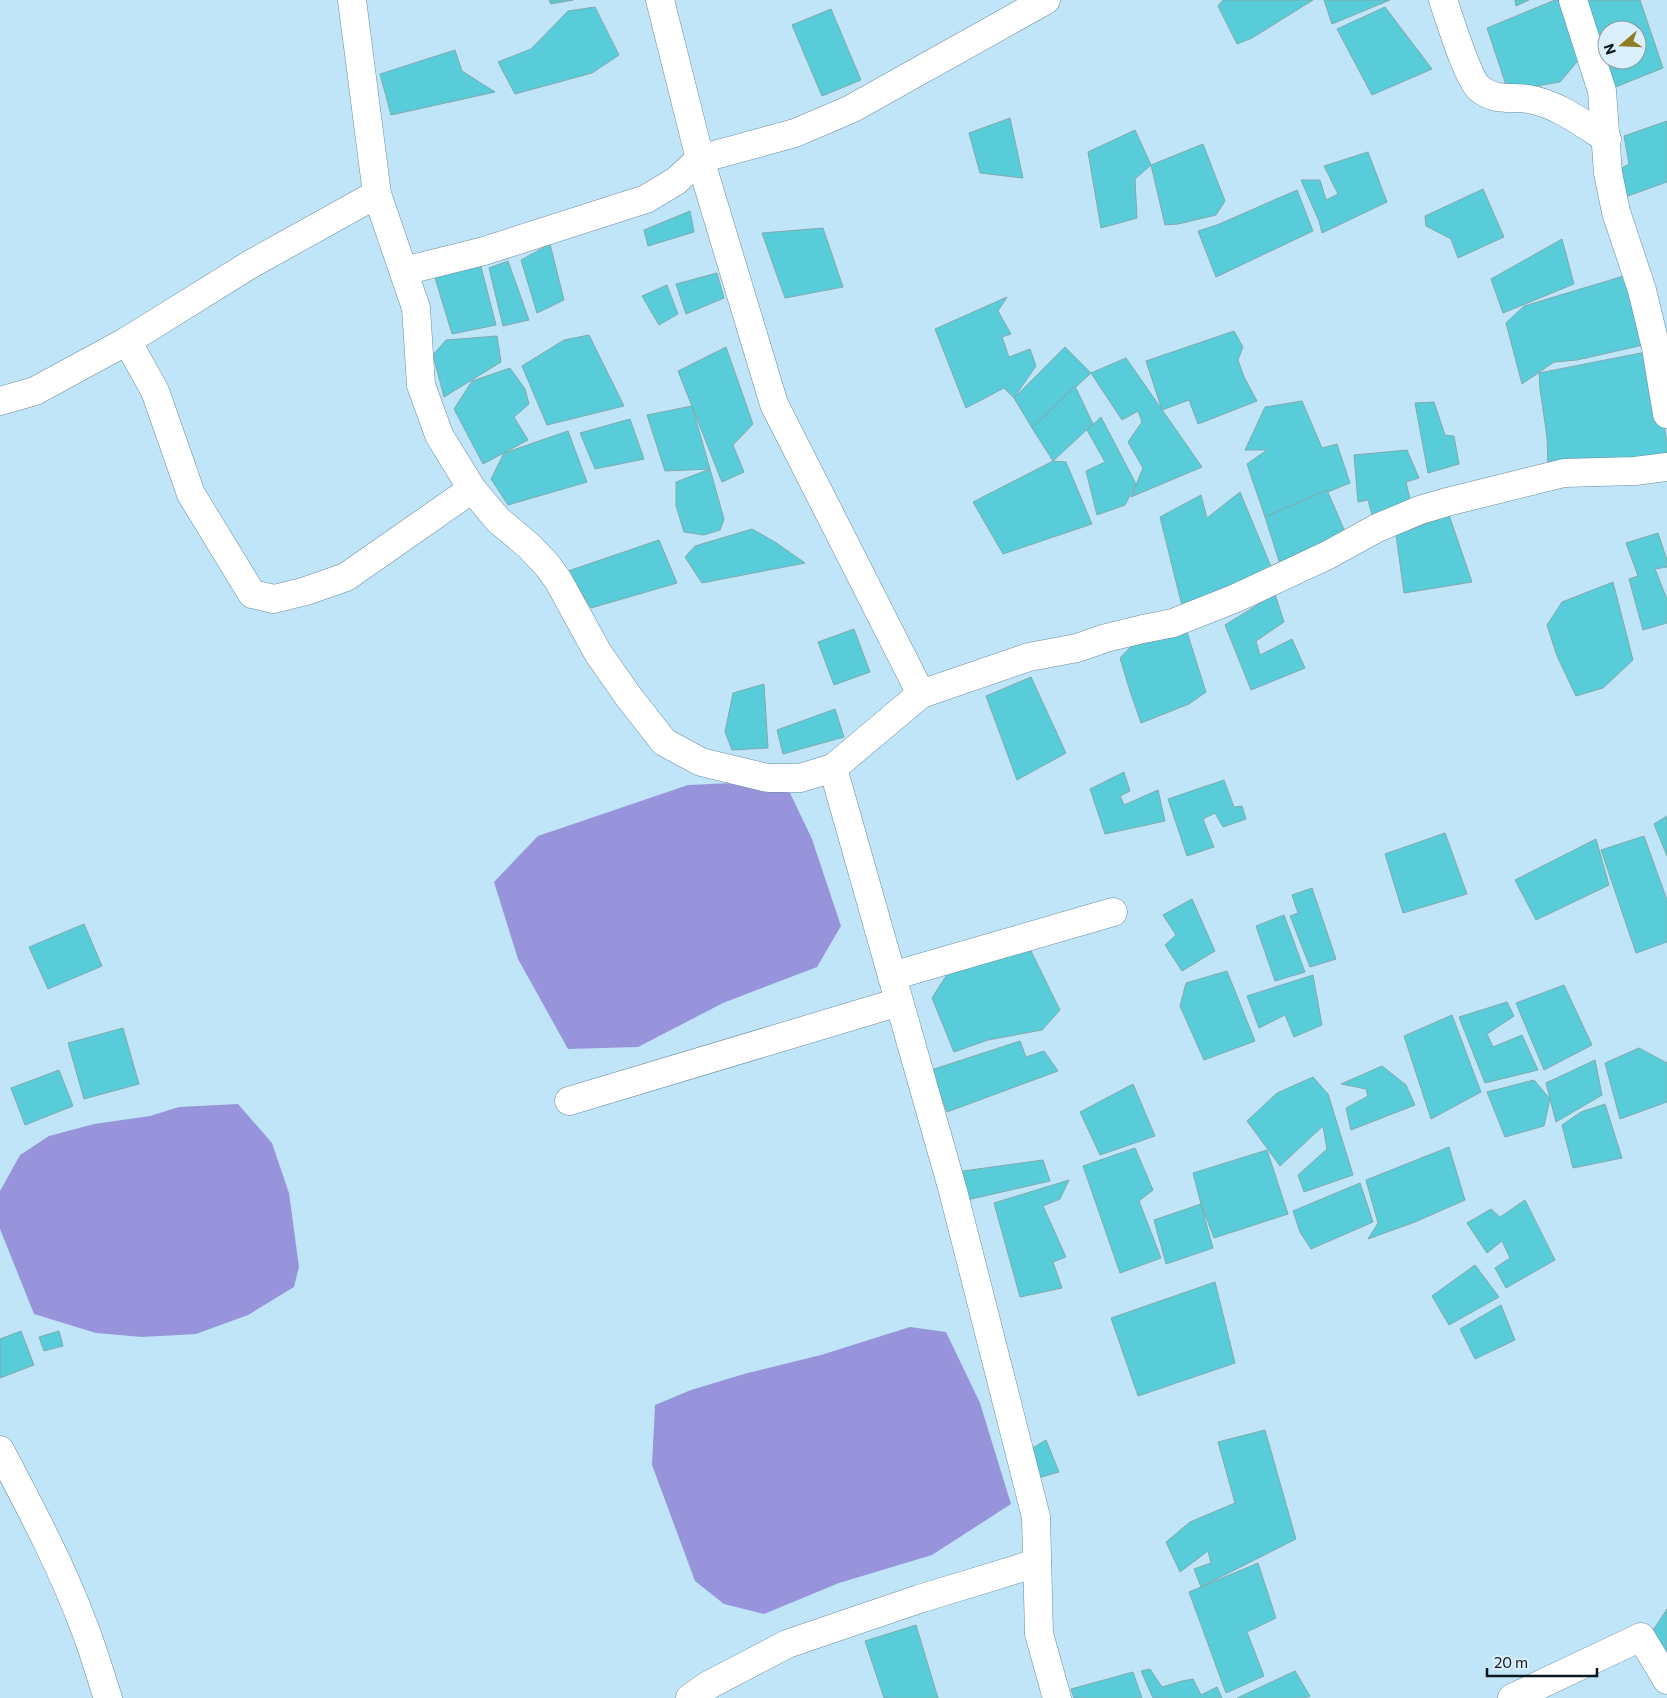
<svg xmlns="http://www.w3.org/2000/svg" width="1667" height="1698" font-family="Commissioner,sans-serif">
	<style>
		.water { fill: #9894dc }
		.building { fill: #58ccd8; stroke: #80aaae; fill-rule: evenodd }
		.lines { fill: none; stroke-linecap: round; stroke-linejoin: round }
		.minor-casing { stroke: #6b8c9d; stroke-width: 29 }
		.minor { stroke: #fff; stroke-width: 28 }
	</style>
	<rect width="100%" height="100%" fill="#c1e5f8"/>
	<!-- water -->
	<g class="water">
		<path d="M 732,783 L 790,793 L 812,839 L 841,926 L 817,967 L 723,1003 L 638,1047 L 568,1049 L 518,959 L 494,882 L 538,836 L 688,785 Z"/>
		<path d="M 238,1104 L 272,1143 L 289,1193 L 299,1267 L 294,1287 L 248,1315 L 196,1334 L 142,1337 L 96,1333 L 34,1314 L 0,1229 L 0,1191 L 20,1155 L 49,1136 L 94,1124 L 150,1116 L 179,1107 Z"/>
		<path d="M 910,1327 L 946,1332 L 980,1403 L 1011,1504 L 932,1555 L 839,1583 L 764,1614 L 724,1604 L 695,1581 L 652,1465 L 655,1405 L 691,1390 L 744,1374 L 821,1355 Z"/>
	</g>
	<!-- building -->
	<g class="building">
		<path d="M 549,0 L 573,0 L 551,4 Z"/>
		<path d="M 1223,0 L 1313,0 L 1252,38 L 1237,44 L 1218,6 Z"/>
		<path d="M 1324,0 L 1390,0 L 1332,24 Z"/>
		<path d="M 1515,0 L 1529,0 L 1516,6 Z"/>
		<path d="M 1555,0 L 1564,0 L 1582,56 L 1560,82 L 1508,91 L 1487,28 Z"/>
		<path d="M 1583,0 L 1640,0 L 1663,68 L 1613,88 ZM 1607,30 L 1637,30 L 1637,60 L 1607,60 Z"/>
		<path d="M 595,7 L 619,55 L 592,73 L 515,94 L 498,62 L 531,49 L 568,11 Z"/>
		<path d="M 1385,7 L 1432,69 L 1372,95 L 1337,29 Z"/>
		<path d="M 831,9 L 861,80 L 822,96 L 792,25 Z"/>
		<path d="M 455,50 L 462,71 L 495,92 L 391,115 L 380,74 Z"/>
		<path d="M 1010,118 L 1023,178 L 980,173 L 969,133 Z"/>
		<path d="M 1667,121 L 1667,182 L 1625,197 L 1615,172 L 1629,164 L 1624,136 Z"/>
		<path d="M 1135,130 L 1151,165 L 1135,179 L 1137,218 L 1101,228 L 1088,152 Z"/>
		<path d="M 1203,144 L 1225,201 L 1216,215 L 1178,224 L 1165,225 L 1151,165 Z"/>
		<path d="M 1368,152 L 1387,202 L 1322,233 L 1319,221 L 1301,180 L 1320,180 L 1326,200 L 1338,194 L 1324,166 Z"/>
		<path d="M 1483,189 L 1504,237 L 1458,258 L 1451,239 L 1426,226 L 1425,216 Z"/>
		<path d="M 1297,190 L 1313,231 L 1216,277 L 1198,231 L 1217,225 Z"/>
		<path d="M 690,211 L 694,232 L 648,246 L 644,230 Z"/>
		<path d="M 823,228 L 843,287 L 785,298 L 762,233 Z"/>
		<path d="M 1562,239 L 1574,284 L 1503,313 L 1491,279 Z"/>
		<path d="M 550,244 L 564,300 L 537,313 L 521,260 Z"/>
		<path d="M 508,261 L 529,320 L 503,326 L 489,268 Z"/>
		<path d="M 480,263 L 496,325 L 452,334 L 433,271 Z"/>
		<path d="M 717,273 L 724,298 L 686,314 L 676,284 Z"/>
		<path d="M 1627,275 L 1648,344 L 1577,360 L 1554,362 L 1522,384 L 1506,323 L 1524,306 Z"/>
		<path d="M 667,285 L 678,314 L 659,325 L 642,296 Z"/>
		<path d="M 1007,297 L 998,311 L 1011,334 L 1002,337 L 1009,357 L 1030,349 L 1036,366 L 1014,398 L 1004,388 L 966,408 L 935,329 Z"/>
		<path d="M 1234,331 L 1243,347 L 1238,360 L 1244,377 L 1257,401 L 1198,424 L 1189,400 L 1162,410 L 1146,361 Z"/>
		<path d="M 589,335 L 624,406 L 547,425 L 522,366 L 564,340 Z"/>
		<path d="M 497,336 L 501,362 L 444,397 L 433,355 L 446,340 Z"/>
		<path d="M 726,347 L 753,424 L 733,445 L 744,472 L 722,482 L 678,371 Z"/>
		<path d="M 1065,347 L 1091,373 L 1032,428 L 1014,398 Z"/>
		<path d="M 1651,351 L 1667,442 L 1667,455 L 1548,468 L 1547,437 L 1540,389 L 1539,373 Z"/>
		<path d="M 1126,358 L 1202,467 L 1131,497 L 1143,468 L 1128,442 L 1142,422 L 1138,411 L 1122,420 L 1091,373 Z"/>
		<path d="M 510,368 L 525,389 L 529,404 L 514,417 L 528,440 L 483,464 L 454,409 L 472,381 Z"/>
		<path d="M 1075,386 L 1093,424 L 1053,461 L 1032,428 Z"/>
		<path d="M 1302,401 L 1322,448 L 1337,444 L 1350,483 L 1265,517 L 1247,464 L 1267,450 L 1245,450 L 1265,407 Z"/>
		<path d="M 1434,402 L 1445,435 L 1454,436 L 1459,464 L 1428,473 L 1415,403 Z"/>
		<path d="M 692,406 L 710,469 L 665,471 L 647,415 Z"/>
		<path d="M 1101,417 L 1136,484 L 1125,505 L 1097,515 L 1086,471 L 1105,462 L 1087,430 Z"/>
		<path d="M 630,419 L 644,459 L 595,469 L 580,433 Z"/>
		<path d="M 568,431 L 587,482 L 508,505 L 491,479 L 504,453 Z"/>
		<path d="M 1407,450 L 1419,478 L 1406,482 L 1411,503 L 1373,519 L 1368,500 L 1358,502 L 1354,455 Z"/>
		<path d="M 1053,461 L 1066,462 L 1092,524 L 1003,554 L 973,502 Z"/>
		<path d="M 710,469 L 724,519 L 720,530 L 704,535 L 684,532 L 676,506 L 676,482 Z"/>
		<path d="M 1327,490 L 1346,534 L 1280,564 L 1265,517 Z"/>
		<path d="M 1240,492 L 1272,569 L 1183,610 L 1160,517 L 1201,495 L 1207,518 Z"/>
		<path d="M 1449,515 L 1472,582 L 1404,593 L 1396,535 Z"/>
		<path d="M 752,529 L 775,542 L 805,563 L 702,583 L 685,557 L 695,546 Z"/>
		<path d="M 1658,533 L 1667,560 L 1667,567 L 1655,569 L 1667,599 L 1667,623 L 1643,630 L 1629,579 L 1638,576 L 1626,543 Z"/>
		<path d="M 659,540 L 677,583 L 591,608 L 568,571 Z"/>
		<path d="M 1613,582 L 1633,660 L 1603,688 L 1576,696 L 1557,656 L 1547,625 L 1562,602 Z"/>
		<path d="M 1275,594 L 1284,622 L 1256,641 L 1260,655 L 1292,639 L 1305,668 L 1251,690 L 1225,625 Z"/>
		<path d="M 854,629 L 870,672 L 834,685 L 818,642 Z"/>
		<path d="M 1186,629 L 1206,692 L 1189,704 L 1141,723 L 1129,688 L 1120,658 L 1139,638 Z"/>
		<path d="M 1031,677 L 1066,753 L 1017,780 L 986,696 Z"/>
		<path d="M 764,684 L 768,748 L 732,750 L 725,732 L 733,693 Z"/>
		<path d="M 835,709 L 844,737 L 783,754 L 777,730 Z"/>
		<path d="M 1124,772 L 1130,791 L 1120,796 L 1124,805 L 1158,790 L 1165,821 L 1105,834 L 1090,789 Z"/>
		<path d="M 1224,780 L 1234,807 L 1242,806 L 1246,819 L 1223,827 L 1215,813 L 1203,819 L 1214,847 L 1187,856 L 1168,799 Z"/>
		<path d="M 1667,816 L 1667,856 L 1654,824 Z"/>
		<path d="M 1445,833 L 1467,894 L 1403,913 L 1385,854 Z"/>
		<path d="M 1644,836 L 1667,900 L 1667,942 L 1636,953 L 1601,850 Z"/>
		<path d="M 1596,839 L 1609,885 L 1536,920 L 1515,880 Z"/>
		<path d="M 1312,888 L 1336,959 L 1310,967 L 1290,916 L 1298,913 L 1292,895 Z"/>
		<path d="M 1192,899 L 1215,951 L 1182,971 L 1165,945 L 1176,935 L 1163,915 Z"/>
		<path d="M 1284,915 L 1305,972 L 1275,981 L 1256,926 Z"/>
		<path d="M 84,924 L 102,966 L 48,989 L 29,947 Z"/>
		<path d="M 1031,951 L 1060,1010 L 1042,1030 L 988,1040 L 954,1052 L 932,998 L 954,963 Z"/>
		<path d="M 1227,971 L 1255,1041 L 1204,1060 L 1180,1006 L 1186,983 Z"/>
		<path d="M 1313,975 L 1322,1025 L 1294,1037 L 1285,1015 L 1259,1028 L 1247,996 Z"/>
		<path d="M 1564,985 L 1592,1045 L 1544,1070 L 1516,1003 Z"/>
		<path d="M 1507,1002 L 1514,1016 L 1487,1034 L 1493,1047 L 1522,1035 L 1538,1070 L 1485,1083 L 1459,1017 Z"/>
		<path d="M 1452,1015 L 1481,1092 L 1431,1119 L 1404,1036 Z"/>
		<path d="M 123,1028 L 139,1084 L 84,1099 L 68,1043 Z"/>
		<path d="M 1020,1041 L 1026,1057 L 1044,1051 L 1058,1071 L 947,1112 L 931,1070 Z"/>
		<path d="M 1639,1048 L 1667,1063 L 1667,1102 L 1620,1119 L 1605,1063 Z"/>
		<path d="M 1595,1060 L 1602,1095 L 1556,1122 L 1546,1083 Z"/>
		<path d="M 1382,1066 L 1406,1085 L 1415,1105 L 1351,1130 L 1346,1108 L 1368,1096 L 1366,1089 L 1341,1084 Z"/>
		<path d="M 59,1070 L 73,1106 L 25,1125 L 11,1088 Z"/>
		<path d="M 1313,1077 L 1328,1094 L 1353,1175 L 1304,1192 L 1298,1175 L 1327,1149 L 1323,1126 L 1280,1166 L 1247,1121 L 1277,1093 Z"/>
		<path d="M 1534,1080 L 1550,1099 L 1544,1126 L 1505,1137 L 1487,1092 Z"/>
		<path d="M 1133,1084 L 1155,1136 L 1100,1155 L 1080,1112 Z"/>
		<path d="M 1605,1104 L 1622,1158 L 1573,1168 L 1562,1125 L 1581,1112 Z"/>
		<path d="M 1449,1147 L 1465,1200 L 1415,1222 L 1368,1239 L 1378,1223 L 1366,1180 Z"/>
		<path d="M 1135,1148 L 1153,1190 L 1139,1201 L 1161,1258 L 1120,1273 L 1083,1166 Z"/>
		<path d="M 1267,1150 L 1288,1214 L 1214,1238 L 1201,1204 L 1193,1173 Z"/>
		<path d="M 1043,1160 L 1050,1181 L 967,1200 L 956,1172 Z"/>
		<path d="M 1069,1180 L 1060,1199 L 1043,1206 L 1066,1257 L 1053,1262 L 1062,1288 L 1020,1297 L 994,1203 Z"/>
		<path d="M 1360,1183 L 1373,1222 L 1311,1249 L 1300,1232 L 1293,1211 Z"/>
		<path d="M 1525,1200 L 1555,1260 L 1506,1288 L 1495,1268 L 1510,1258 L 1502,1241 L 1487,1253 L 1467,1223 L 1491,1209 L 1500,1217 Z"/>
		<path d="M 1201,1204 L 1213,1248 L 1166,1264 L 1154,1220 Z"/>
		<path d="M 1475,1265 L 1499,1297 L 1449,1325 L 1432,1296 Z"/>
		<path d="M 1215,1282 L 1235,1363 L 1138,1396 L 1111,1318 Z"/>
		<path d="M 1501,1305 L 1515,1340 L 1475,1359 L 1460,1329 Z"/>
		<path d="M 21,1331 L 34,1365 L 0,1378 L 0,1339 Z"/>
		<path d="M 59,1331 L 63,1346 L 44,1351 L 39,1337 Z"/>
		<path d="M 1265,1430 L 1296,1539 L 1201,1587 L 1194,1569 L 1211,1563 L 1208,1551 L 1180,1572 L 1166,1542 L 1190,1522 L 1235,1503 L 1218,1442 Z"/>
		<path d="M 1046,1440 L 1059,1472 L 1035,1479 L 1029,1450 Z"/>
		<path d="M 1258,1563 L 1276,1618 L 1247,1632 L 1264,1676 L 1226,1693 L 1189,1592 Z"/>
		<path d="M 1667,1609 L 1667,1661 L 1650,1635 Z"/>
		<path d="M 916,1625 L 938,1698 L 884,1698 L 865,1641 Z"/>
		<path d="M 1150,1669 L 1162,1687 L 1182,1681 L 1193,1679 L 1201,1695 L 1217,1687 L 1222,1698 L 1153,1698 L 1141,1671 Z"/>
		<path d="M 1295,1671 L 1310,1696 L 1305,1698 L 1237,1698 Z"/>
		<path d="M 1133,1672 L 1142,1698 L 1074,1698 L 1071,1689 Z"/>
	</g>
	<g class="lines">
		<!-- minor casing -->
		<g class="minor-casing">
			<g id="minor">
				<path d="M 352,0 L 377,194 L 416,308 L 421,385 L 439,435 L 472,489 L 498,520 L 529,546 L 547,565 L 558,580 L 598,653 L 628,696 L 664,742 L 701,762 L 768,778 L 800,778 L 833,768"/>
				<path d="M 660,0 L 700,159 L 774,404 L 921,694 L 833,768 L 953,1191 L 1036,1517 L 1039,1634 L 1057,1698"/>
				<path d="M 1443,0 C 1449,17 1468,80 1480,89 C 1497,102 1510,96 1528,99 C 1558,104 1582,123 1607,139"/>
				<path d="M 1573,0 L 1602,91 L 1608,173 L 1616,212 L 1642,290 L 1656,348 L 1667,414"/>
				<path d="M 404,271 L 484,251 L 646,199 L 676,181 L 700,159 L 795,133 L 851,109 L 1046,0"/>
				<path d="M 127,341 L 251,264 L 377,194"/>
				<path d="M 0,401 L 35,391 L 127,341 L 155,391 L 191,494 L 252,594 L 274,599 L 306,591 L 346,577 L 472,489"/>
				<path d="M 921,694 L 1029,657 L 1077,648 L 1106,638 L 1143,629 L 1173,623 L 1236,598 L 1328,555 L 1377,528 L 1420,510 L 1447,502 L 1564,473 L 1635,471 L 1667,467"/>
				<path d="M 892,976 L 1113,912"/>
				<path d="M 569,1101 L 899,1002"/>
				<path d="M 0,1450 C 31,1509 62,1567 85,1629 C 94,1652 100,1675 108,1698"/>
				<path d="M 690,1698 L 707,1686 L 787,1644 L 919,1599 L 1037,1563"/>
				<path d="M 1512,1698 L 1641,1637 L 1667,1680"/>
			</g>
		</g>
		<!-- minor -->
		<use href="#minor" class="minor"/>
	</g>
	<!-- north arrow -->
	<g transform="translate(1622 45) rotate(251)"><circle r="24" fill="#dbf0fb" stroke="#889aa3"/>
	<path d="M0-4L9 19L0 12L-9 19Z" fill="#917c23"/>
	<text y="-8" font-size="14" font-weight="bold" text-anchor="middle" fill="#0b181e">N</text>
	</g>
	<!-- scale -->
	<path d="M1487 1668v8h110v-8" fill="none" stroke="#0b181e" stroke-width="2.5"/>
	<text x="1494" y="1668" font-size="15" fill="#0b181e" stroke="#dbf0fb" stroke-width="4" paint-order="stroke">20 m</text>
</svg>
